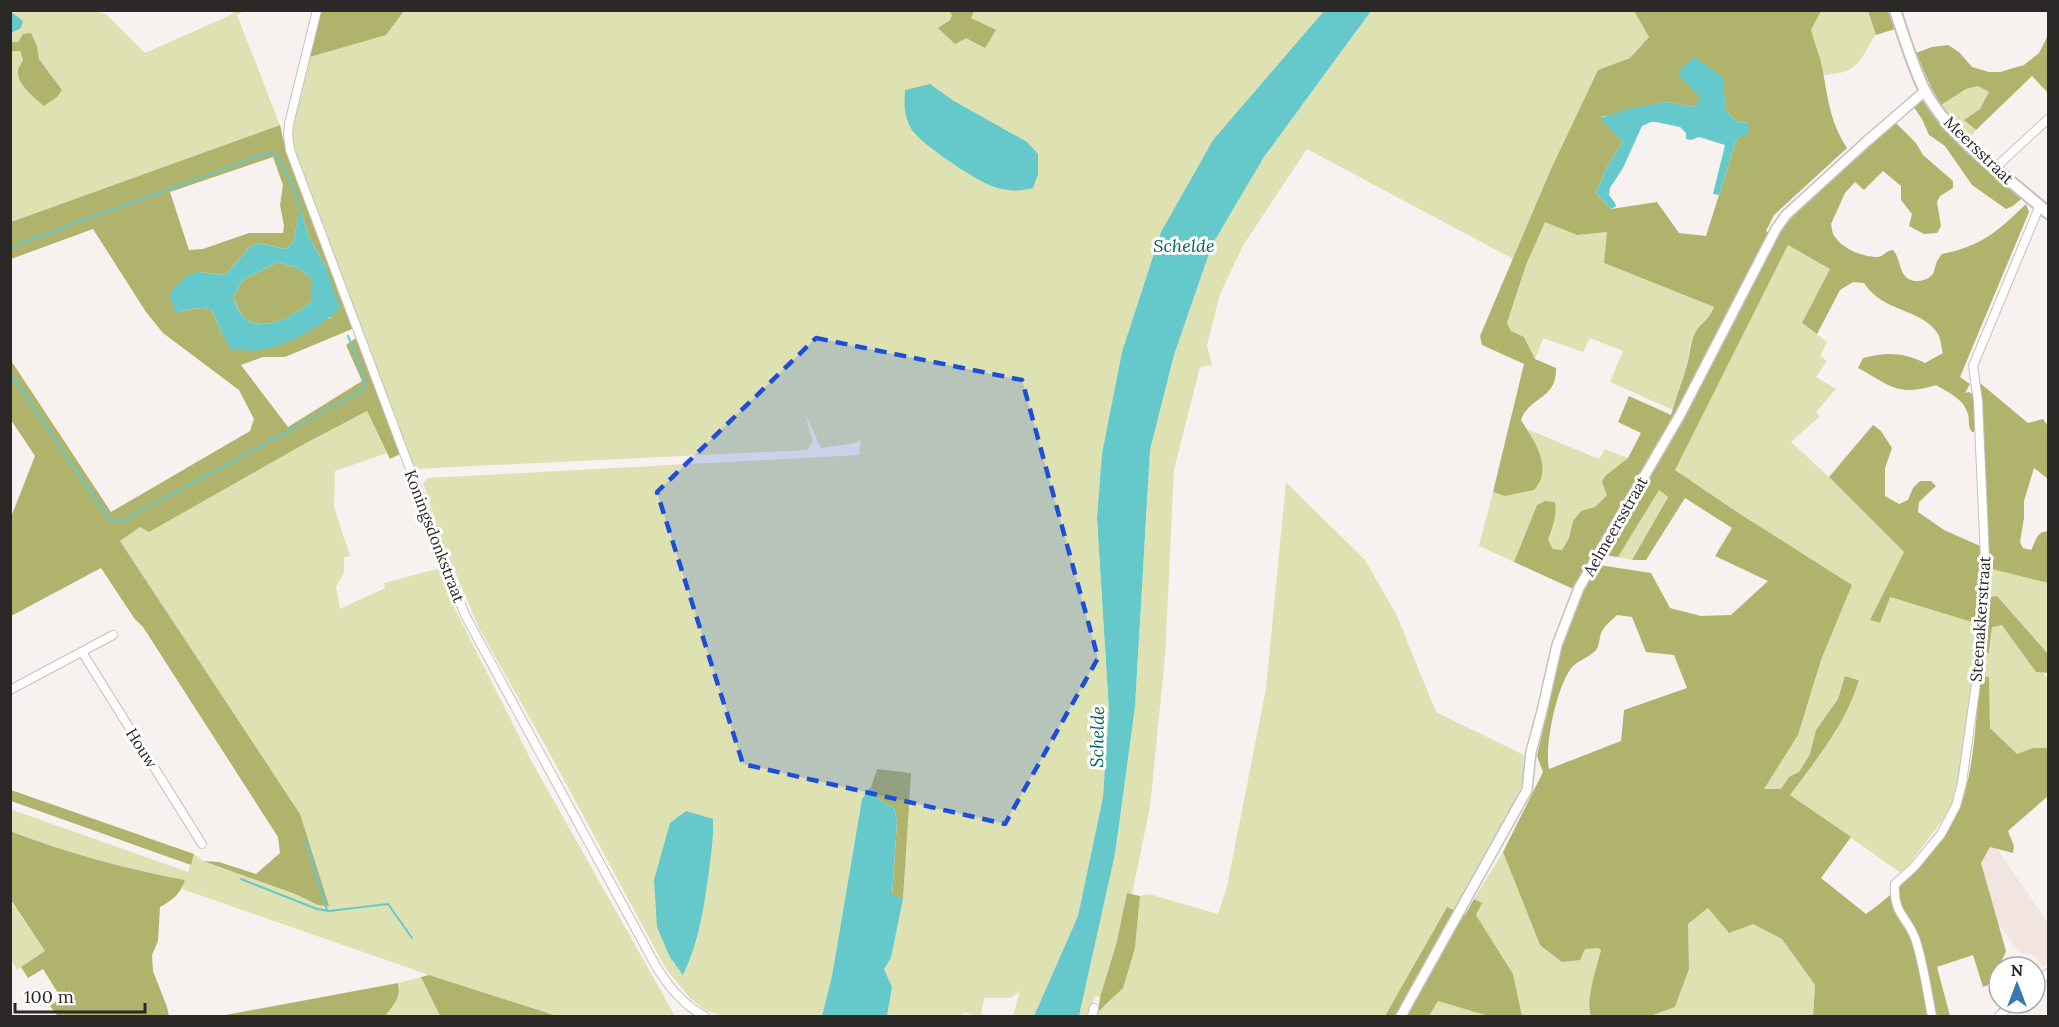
<svg xmlns="http://www.w3.org/2000/svg" width="2059" height="1027" font-family="Lora,serif">
	<style>
		.built { fill: #f2e5df }
		.green { fill: #dee1b2; fill-rule: evenodd }
		.forest { fill: #b0b36c; fill-rule: evenodd }
		.water { fill: #65c9cc; fill-rule: evenodd }
		.lines { fill: none; stroke-linecap: round; stroke-linejoin: round }
		.stream { stroke: #65c9cc; stroke-width: 2 }
		.minor-casing { stroke: #c5c1bf; stroke-width: 10 }
		.tertiary-casing { stroke: #c5c1bf; stroke-width: 12 }
		.secondary-casing { stroke: #c5c1bf; stroke-width: 14 }
		.minor { stroke: #fff; stroke-width: 8 }
		.tertiary { stroke: #fff; stroke-width: 9 }
		.secondary { stroke: #fff; stroke-width: 10 }
		.marked { fill: #1d4ed8; fill-opacity: 0.2; stroke: #1d4ed8; stroke-width: 4.5; stroke-dasharray: 12 8; stroke-linejoin: round }
		.labels { text-anchor: middle; dominant-baseline: central; stroke-width: 6; stroke-linejoin: round; paint-order: stroke }
		.street-label { font-size: 16px; fill: #2b2928; stroke: #fff }
		.water-label { font-size: 18px; font-style: italic; fill: #035f62; stroke: #fff }
	</style>
	<rect width="100%" height="100%" fill="#f7f2f0"/>
	<!-- built -->
	<path class="built" d="M 1963,799 L 2048,923 L 2048,963 L 2043,967 L 2035,956 L 2019,952 L 1938,843 L 1955,818 Z"/>
	<!-- green -->
	<g class="green">
		<path d="M 11,11 L 97,11 L 107,15 L 145,53 L 233,14 L 233,11 L 244,11 L 237,15 L 280,125 L 11,222 L 10,51 L 19,51 L 23,60 L 18,70 L 54,78 L 39,59 L 37,46 L 11,42 Z"/>
		<path d="M 404,11 L 949,11 L 952,15 L 950,20 L 939,28 L 955,44 L 974,11 L 1325,11 L 1213,140 L 1161,232 L 1122,352 L 1102,453 L 1097,518 L 1109,710 L 1103,797 L 1078,916 L 1034,1016 L 1013,1016 L 1020,991 L 1010,998 L 984,998 L 981,1016 L 964,1013 L 962,1016 L 887,1016 L 892,987 L 884,969 L 891,958 L 903,899 L 910,773 L 877,769 L 871,787 L 862,799 L 832,976 L 822,1016 L 720,1016 L 704,1009 L 691,999 L 666,969 L 550,754 L 479,628 L 443,543 L 423,483 L 428,478 L 859,455 L 861,439 L 856,443 L 821,448 L 804,412 L 813,441 L 808,450 L 414,469 L 292,142 L 291,130 L 310,57 L 386,35 ZM 930,84 L 954,101 L 991,186 L 955,165 L 913,133 Z"/>
		<path d="M 1371,11 L 1634,11 L 1649,37 L 1630,58 L 1598,70 L 1551,169 L 1513,259 L 1307,149 L 1244,244 L 1220,294 L 1207,345 L 1212,365 L 1200,367 L 1174,470 L 1165,656 L 1150,807 L 1132,894 L 1127,894 L 1116,945 L 1100,997 L 1095,996 L 1089,1016 L 1079,1016 L 1115,854 L 1135,707 L 1150,450 L 1174,355 L 1212,245 L 1264,157 Z"/>
		<path d="M 1821,11 L 1868,11 L 1876,35 C 1871,40 1870,45 1866,51 C 1854,72 1845,73 1823,75 L 1811,30 Z"/>
		<path d="M 1978,86 L 1990,92 L 1980,109 L 1964,120 L 1976,130 L 1970,138 L 1941,105 L 1966,89 Z"/>
		<path d="M 1545,221 L 1577,235 L 1608,232 L 1604,263 L 1714,307 L 1710,318 L 1697,330 L 1691,342 L 1687,364 L 1673,410 L 1610,382 L 1623,351 L 1590,338 L 1583,352 L 1543,338 L 1535,359 L 1524,337 L 1511,331 L 1507,323 L 1526,265 Z"/>
		<path d="M 1788,245 L 1830,269 L 1802,323 L 1827,342 L 1820,356 L 1827,361 L 1816,377 L 1836,389 L 1816,412 L 1820,416 L 1791,442 L 1829,477 L 1904,552 L 1870,620 L 1880,623 L 1889,597 L 1978,624 L 1961,772 L 1950,810 L 1902,874 L 1790,795 C 1812,765 1851,716 1859,679 L 1845,676 L 1838,699 L 1816,730 L 1810,754 L 1799,772 L 1789,777 L 1781,789 L 1763,790 L 1798,735 L 1821,660 L 1852,585 L 1740,514 L 1675,470 L 1711,392 Z"/>
		<path d="M 367,411 L 387,453 L 335,471 L 334,507 L 350,556 L 344,557 L 344,572 L 336,587 L 340,609 L 385,588 L 384,583 L 441,568 L 452,603 L 532,762 L 675,1016 L 557,1016 L 429,975 L 182,889 L 185,880 C 126,869 66,853 11,831 L 10,809 L 188,872 L 194,854 L 203,861 L 295,894 L 318,905 L 300,814 L 120,541 L 140,527 Z"/>
		<path d="M 1527,429 L 1599,459 L 1605,449 L 1628,458 L 1605,476 L 1602,482 L 1607,495 L 1595,507 L 1581,511 L 1573,521 L 1569,538 L 1562,550 L 1553,549 L 1548,540 L 1554,526 L 1555,502 L 1545,501 L 1537,505 L 1514,562 L 1479,546 L 1493,492 L 1505,496 L 1534,490 L 1532,438 Z"/>
		<path d="M 1286,482 L 1365,560 L 1396,614 L 1436,712 L 1524,755 L 1523,782 L 1518,794 L 1455,911 L 1446,908 L 1385,1016 L 1098,1016 L 1098,1012 L 1109,1003 L 1135,948 L 1140,896 L 1149,894 L 1218,914 L 1227,886 L 1266,689 Z"/>
		<path d="M 1659,489 L 1668,496 L 1632,560 L 1618,557 Z"/>
		<path d="M 1988,568 L 2048,583 L 2048,654 L 1997,596 L 1988,597 Z"/>
		<path d="M 2003,625 L 2036,672 L 2044,673 L 2048,680 L 2048,748 L 2033,748 L 2017,755 L 1990,728 L 1989,677 L 1980,675 L 1982,651 L 1990,652 L 1992,626 Z"/>
		<path d="M 1503,852 L 1540,945 L 1597,948 L 1601,951 C 1598,967 1585,1001 1591,1016 L 1522,1016 L 1513,974 L 1476,915 L 1481,904 L 1474,899 Z"/>
		<path d="M 10,900 L 45,951 L 17,970 L 11,959 Z"/>
		<path d="M 1708,908 L 1753,924 L 1782,939 L 1815,985 L 1813,1016 L 1650,1016 L 1675,1007 L 1689,969 L 1688,924 Z"/>
		<path d="M 421,977 L 440,1016 L 385,1016 C 392,1005 402,997 399,983 Z"/>
		<path d="M 1438,1001 L 1488,1016 L 1429,1016 Z"/>
	</g>
	<!-- forest -->
	<g class="forest">
		<path d="M 321,11 L 321,10 L 404,11 L 386,35 L 310,57 Z"/>
		<path d="M 974,11 L 971,18 L 996,30 L 985,48 L 966,38 L 955,44 L 938,28 L 950,20 L 952,15 L 949,11 Z"/>
		<path d="M 1634,11 L 1821,11 L 1811,30 C 1814,41 1818,52 1821,62 C 1828,94 1828,119 1847,148 L 1774,215 L 1766,231 L 1776,237 L 1799,207 L 1867,148 L 1895,122 L 1916,143 L 1923,155 L 1953,181 L 1953,188 L 1940,196 L 1937,202 L 1941,226 L 1937,233 L 1924,234 L 1909,226 L 1912,214 L 1901,200 L 1901,186 L 1883,171 L 1864,190 L 1855,182 L 1845,193 L 1831,224 C 1832,228 1832,234 1835,237 C 1843,249 1863,257 1877,257 C 1884,257 1886,250 1893,250 C 1902,260 1898,279 1915,281 C 1923,281 1927,280 1933,274 L 1937,261 L 1942,254 C 1982,246 1998,231 2026,204 L 2029,212 L 1960,377 L 1970,384 L 1965,393 L 1969,392 L 1980,399 L 1980,383 L 2028,423 L 2043,419 L 2048,426 L 2048,479 L 2034,468 L 2024,501 L 2024,518 L 2020,542 L 2023,548 L 2031,550 C 2037,540 2036,532 2048,531 L 2048,583 L 1988,568 L 1977,426 L 1974,432 L 1972,432 C 1967,425 1970,421 1968,414 C 1963,398 1949,393 1936,385 C 1898,397 1891,386 1858,368 L 1863,358 C 1887,352 1903,352 1925,363 L 1943,353 C 1941,347 1941,339 1938,334 C 1922,308 1883,313 1864,283 L 1853,282 L 1840,290 L 1817,334 L 1802,323 L 1830,269 L 1788,245 L 1675,470 L 1740,514 L 1852,585 L 1821,660 L 1798,735 L 1764,789 L 1781,789 L 1789,777 L 1799,772 L 1810,754 L 1816,730 L 1838,699 L 1845,676 L 1859,680 C 1847,722 1816,760 1790,795 L 1851,837 L 1821,878 L 1866,914 C 1901,890 1950,839 1963,799 C 1975,760 1976,716 1980,675 L 1989,677 L 1990,728 L 2017,754 L 2033,748 L 2048,748 L 2048,796 L 2008,831 L 2014,846 L 2013,853 L 1990,847 L 1981,863 L 2006,951 L 1999,967 L 1995,982 L 1983,987 L 1973,955 L 1937,967 L 1950,1016 L 1813,1016 L 1815,985 L 1782,939 L 1753,924 L 1729,933 L 1708,908 L 1688,924 L 1689,969 L 1675,1007 L 1650,1016 L 1591,1016 C 1585,1001 1597,967 1601,950 L 1597,948 L 1585,949 L 1580,960 L 1562,962 L 1540,945 L 1503,852 L 1543,772 L 1537,756 L 1563,639 L 1582,593 L 1514,562 L 1537,505 L 1545,501 L 1555,502 C 1557,516 1553,527 1548,540 L 1553,549 L 1562,550 L 1569,538 L 1573,521 L 1581,511 L 1595,507 L 1607,495 L 1602,482 L 1605,476 L 1628,458 L 1641,433 L 1618,422 L 1629,396 L 1671,415 C 1676,398 1682,382 1687,365 C 1690,354 1690,344 1695,333 C 1700,323 1709,321 1714,307 L 1604,263 L 1607,232 L 1577,235 L 1545,222 L 1526,265 L 1507,323 L 1511,331 L 1524,337 L 1535,359 L 1556,368 C 1557,400 1529,396 1521,420 C 1534,441 1554,467 1534,490 L 1505,496 L 1493,492 L 1524,364 L 1482,345 L 1480,336 L 1551,169 L 1598,70 L 1630,58 L 1649,37 ZM 1723,78 L 1725,110 L 1737,122 L 1749,123 L 1737,138 L 1706,236 L 1679,233 L 1657,202 L 1611,209 L 1596,193 L 1608,165 L 1623,142 L 1601,117 L 1666,102 L 1694,107 ZM 1659,490 L 1668,497 L 1632,560 L 1646,560 L 1685,498 L 1732,528 L 1715,556 L 1768,581 L 1731,615 L 1701,616 L 1670,608 L 1651,573 L 1599,565 L 1604,555 L 1618,557 ZM 1617,615 L 1632,617 L 1646,652 L 1674,655 L 1687,688 L 1624,710 L 1621,741 L 1549,769 C 1544,747 1557,683 1573,666 C 1579,660 1590,657 1596,650 C 1600,644 1599,639 1601,633 C 1604,626 1612,620 1617,615 Z"/>
		<path d="M 1868,11 L 1888,11 L 1895,29 L 1876,35 Z"/>
		<path d="M 31,33 L 37,46 L 39,59 L 62,90 L 57,97 L 44,106 C 35,98 16,84 18,70 C 19,66 22,63 23,60 L 20,51 L 11,51 L 11,42 L 18,42 L 23,34 Z"/>
		<path d="M 2048,35 L 2048,93 L 2032,76 L 1976,130 L 1964,120 L 1980,109 L 1989,92 L 1978,86 L 1966,89 L 1941,105 L 1931,87 L 1916,53 L 1932,47 L 1948,45 L 1959,52 L 1972,67 L 1989,72 L 2000,72 L 2024,65 L 2039,53 Z"/>
		<path d="M 1921,99 L 1947,131 L 2021,199 L 2013,206 L 2006,209 L 1972,185 L 1945,146 L 1929,135 L 1922,119 L 1913,106 Z"/>
		<path d="M 280,125 L 286,152 L 352,329 L 285,357 L 263,357 L 241,365 L 288,427 L 362,381 L 346,345 L 356,338 L 382,398 L 400,454 L 390,459 L 367,411 L 304,444 L 149,532 L 140,527 L 120,541 L 300,814 L 329,906 L 318,905 L 295,894 L 203,861 L 219,862 L 256,874 L 280,853 L 278,837 L 143,627 L 134,618 L 101,568 L 11,616 L 11,517 L 35,456 L 11,420 L 10,359 L 111,512 L 250,431 L 254,419 L 239,390 L 163,333 L 146,312 L 93,229 L 11,259 L 11,222 ZM 273,157 L 283,185 L 280,205 L 284,226 L 283,233 L 249,233 L 203,249 L 189,250 L 170,192 ZM 302,214 L 309,237 L 326,267 L 330,318 L 222,334 L 212,310 C 200,306 189,309 177,313 L 199,272 L 225,275 L 250,247 L 258,243 L 286,249 L 294,241 L 298,216 Z"/>
		<path d="M 278,262 L 298,268 L 311,278 L 311,301 C 298,314 268,331 249,321 C 240,316 237,306 233,297 L 243,280 Z"/>
		<path d="M 1873,425 L 1881,431 L 1892,448 L 1885,468 L 1885,496 L 1899,504 L 1908,500 L 1913,488 L 1920,481 L 1931,481 L 1936,486 L 1919,502 L 1918,512 L 1944,530 L 1980,546 L 1982,566 L 1978,624 L 1890,597 L 1880,623 L 1870,620 L 1904,552 L 1829,477 Z"/>
		<path d="M 1997,596 L 2048,654 L 2048,673 L 2036,672 L 2002,625 L 1992,627 L 1989,653 L 1982,651 L 1987,597 Z"/>
		<path d="M 877,769 L 911,773 L 903,899 L 892,896 L 897,822 L 894,807 C 882,803 876,799 871,787 Z"/>
		<path d="M 11,790 L 194,854 L 191,865 L 11,801 Z"/>
		<path d="M 10,831 C 67,853 126,869 185,880 C 180,894 173,900 160,907 L 158,941 L 152,955 L 153,971 L 167,1007 L 169,1016 L 55,1016 L 57,1015 L 50,1006 L 61,998 L 43,969 L 28,978 L 21,967 L 45,951 L 11,900 Z"/>
		<path d="M 1127,893 L 1140,896 L 1135,948 L 1123,988 L 1098,1012 L 1100,997 L 1116,945 Z"/>
		<path d="M 1474,899 L 1482,903 L 1476,915 L 1513,974 L 1522,1016 L 1488,1016 L 1438,1001 L 1429,1016 L 1385,1016 L 1447,907 L 1465,915 Z"/>
		<path d="M 429,975 L 557,1016 L 440,1016 L 421,977 Z"/>
		<path d="M 398,983 C 402,997 393,1005 385,1016 L 220,1016 Z"/>
	</g>
	<!-- water -->
	<g class="water">
		<path d="M 1325,10 L 1371,11 L 1264,157 L 1212,245 L 1174,355 L 1150,450 L 1135,707 L 1115,854 L 1079,1016 L 1034,1016 L 1078,916 L 1103,797 L 1109,710 L 1097,518 L 1102,453 L 1122,352 L 1161,232 L 1213,140 Z"/>
		<path d="M 10,11 L 23,21 L 21,28 L 11,33 Z"/>
		<path d="M 1694,57 L 1724,78 L 1725,110 L 1737,122 L 1749,123 L 1748,134 L 1737,138 L 1719,195 L 1713,194 L 1725,145 L 1699,137 L 1691,140 L 1686,139 L 1686,133 L 1680,127 L 1656,122 L 1651,122 L 1642,126 L 1623,168 L 1610,188 L 1609,195 L 1615,203 L 1616,206 L 1611,209 L 1596,193 L 1608,165 L 1623,142 L 1600,118 L 1631,108 L 1667,102 L 1694,107 L 1701,98 L 1677,73 Z"/>
		<path d="M 930,84 L 954,101 L 1027,142 L 1038,154 L 1038,174 L 1033,188 C 1020,192 1005,191 992,186 C 978,182 920,143 912,130 C 904,117 904,105 905,90 Z"/>
		<path d="M 302,214 L 309,237 L 326,267 L 340,308 C 320,328 288,345 260,350 C 251,352 240,349 231,349 L 222,334 L 212,310 C 200,306 189,309 177,313 L 170,300 L 171,291 L 187,275 L 199,272 L 225,275 L 250,247 L 258,243 L 286,249 L 294,241 L 298,215 ZM 278,262 L 298,268 L 311,278 L 311,301 C 298,314 267,331 249,321 C 240,315 236,306 233,297 L 243,280 Z"/>
		<path d="M 871,787 C 876,799 882,803 894,807 L 897,822 L 892,895 L 903,899 L 891,958 L 884,969 L 892,987 L 887,1016 L 822,1016 L 832,976 L 862,799 Z"/>
		<path d="M 686,811 L 713,819 C 714,837 711,853 709,871 C 704,907 699,942 683,975 L 670,957 L 657,927 L 654,880 L 670,823 Z"/>
	</g>
	<g class="lines">
		<!-- stream -->
		<g class="stream">
			<path d="M 10,247 L 267,153 L 275,154 C 287,168 298,199 301,217"/>
			<path d="M 10,373 L 110,520 L 122,521 L 293,429 L 365,388 L 363,375 L 348,336"/>
			<path d="M 305,839 L 327,910"/>
			<path d="M 241,879 L 317,909 L 329,911 L 388,904 L 412,938"/>
			<path d="M 2035,977 L 2040,973"/>
			<path d="M 1999,1010 L 2006,1003"/>
		</g>
		<!-- minor casing -->
		<g class="minor-casing">
			<g id="minor">
				<path d="M 317,10 L 289,124 L 288,134 L 290,150 L 465,615 L 657,968 C 669,987 684,1006 705,1016"/>
				<path d="M 1995,168 L 2048,119"/>
				<path d="M 82,652 L 202,844"/>
				<path d="M 10,690 L 113,635"/>
				<path d="M 2035,985 L 2048,973"/>
				<path d="M 1092,1016 L 1094,1008"/>
				<path d="M 1932,1016 C 1927,992 1924,966 1916,941 C 1908,916 1893,916 1895,884 L 1914,867 L 1941,834 L 1956,806 L 1962,783 L 1975,691 L 1984,593 L 1985,559 L 1978,401 L 1973,366 L 2040,205"/>
				<path d="M 1999,1016 L 2014,1003"/>
			</g>
		</g>
		<!-- tertiary casing -->
		<g class="tertiary-casing">
			<path id="tertiary" d="M 1401,1016 L 1527,790 L 1531,752 L 1542,711 L 1557,645 L 1579,588 L 1680,415 L 1776,229 L 1786,215 L 1866,142 L 1925,91"/>
		</g>
		<!-- secondary casing -->
		<g class="secondary-casing">
			<path id="secondary" d="M 1895,10 C 1904,37 1912,64 1924,89 C 1949,138 2008,177 2048,213"/>
		</g>
		<!-- minor -->
		<use href="#minor" class="minor"/>
		<!-- tertiary -->
		<use href="#tertiary" class="tertiary"/>
		<!-- secondary -->
		<use href="#secondary" class="secondary"/>
	</g>
	<!-- marked area -->
	<path class="marked" d="M 816,338 L 1022,380 L 1098,658 L 1005,824 L 743,764 L 657,492 Z"/>
	<g class="labels">
		<!-- street labels -->
		<g class="street-label">
			<text transform="translate(1979 150) rotate(44)">Meersstraat</text>
			<text transform="translate(1615 526) rotate(-60)">Aelmeersstraat</text>
			<text transform="translate(435 536) rotate(69)">Koningsdonkstraat</text>
			<text transform="translate(1980 619) rotate(-86)">Steenakkerstraat</text>
			<text transform="translate(142 748) rotate(58)">Houw</text>
		</g>
		<!-- water labels -->
		<g class="water-label">
			<text x="1184" y="245">Schelde</text>
			<text transform="translate(1097 737) rotate(-89)">Schelde</text>
		</g>
	</g>
	<!-- border -->
	<rect width="2059" height="1027" fill="none" stroke="#2b2928" stroke-width="24"/>
	<!-- north arrow -->
	<g transform="translate(2017 985)"><circle r="28" fill="#ffffff" stroke="#aaa9a9" stroke-width="1.5"/>
	<path d="M0-4.5L10 22L0 15L-10 22Z" fill="#367ab0"/>
	<text y="-9" font-size="16" font-weight="bold" text-anchor="middle" fill="#2b2928">N</text>
	</g>
	<!-- scale -->
	<path d="M15 1003v9h130v-9" fill="none" stroke="#2b2928" stroke-width="3"/>
	<text x="24" y="1003" font-size="18" fill="#2b2928" stroke="#ffffff" stroke-width="4.5" paint-order="stroke">100 m</text>
</svg>
